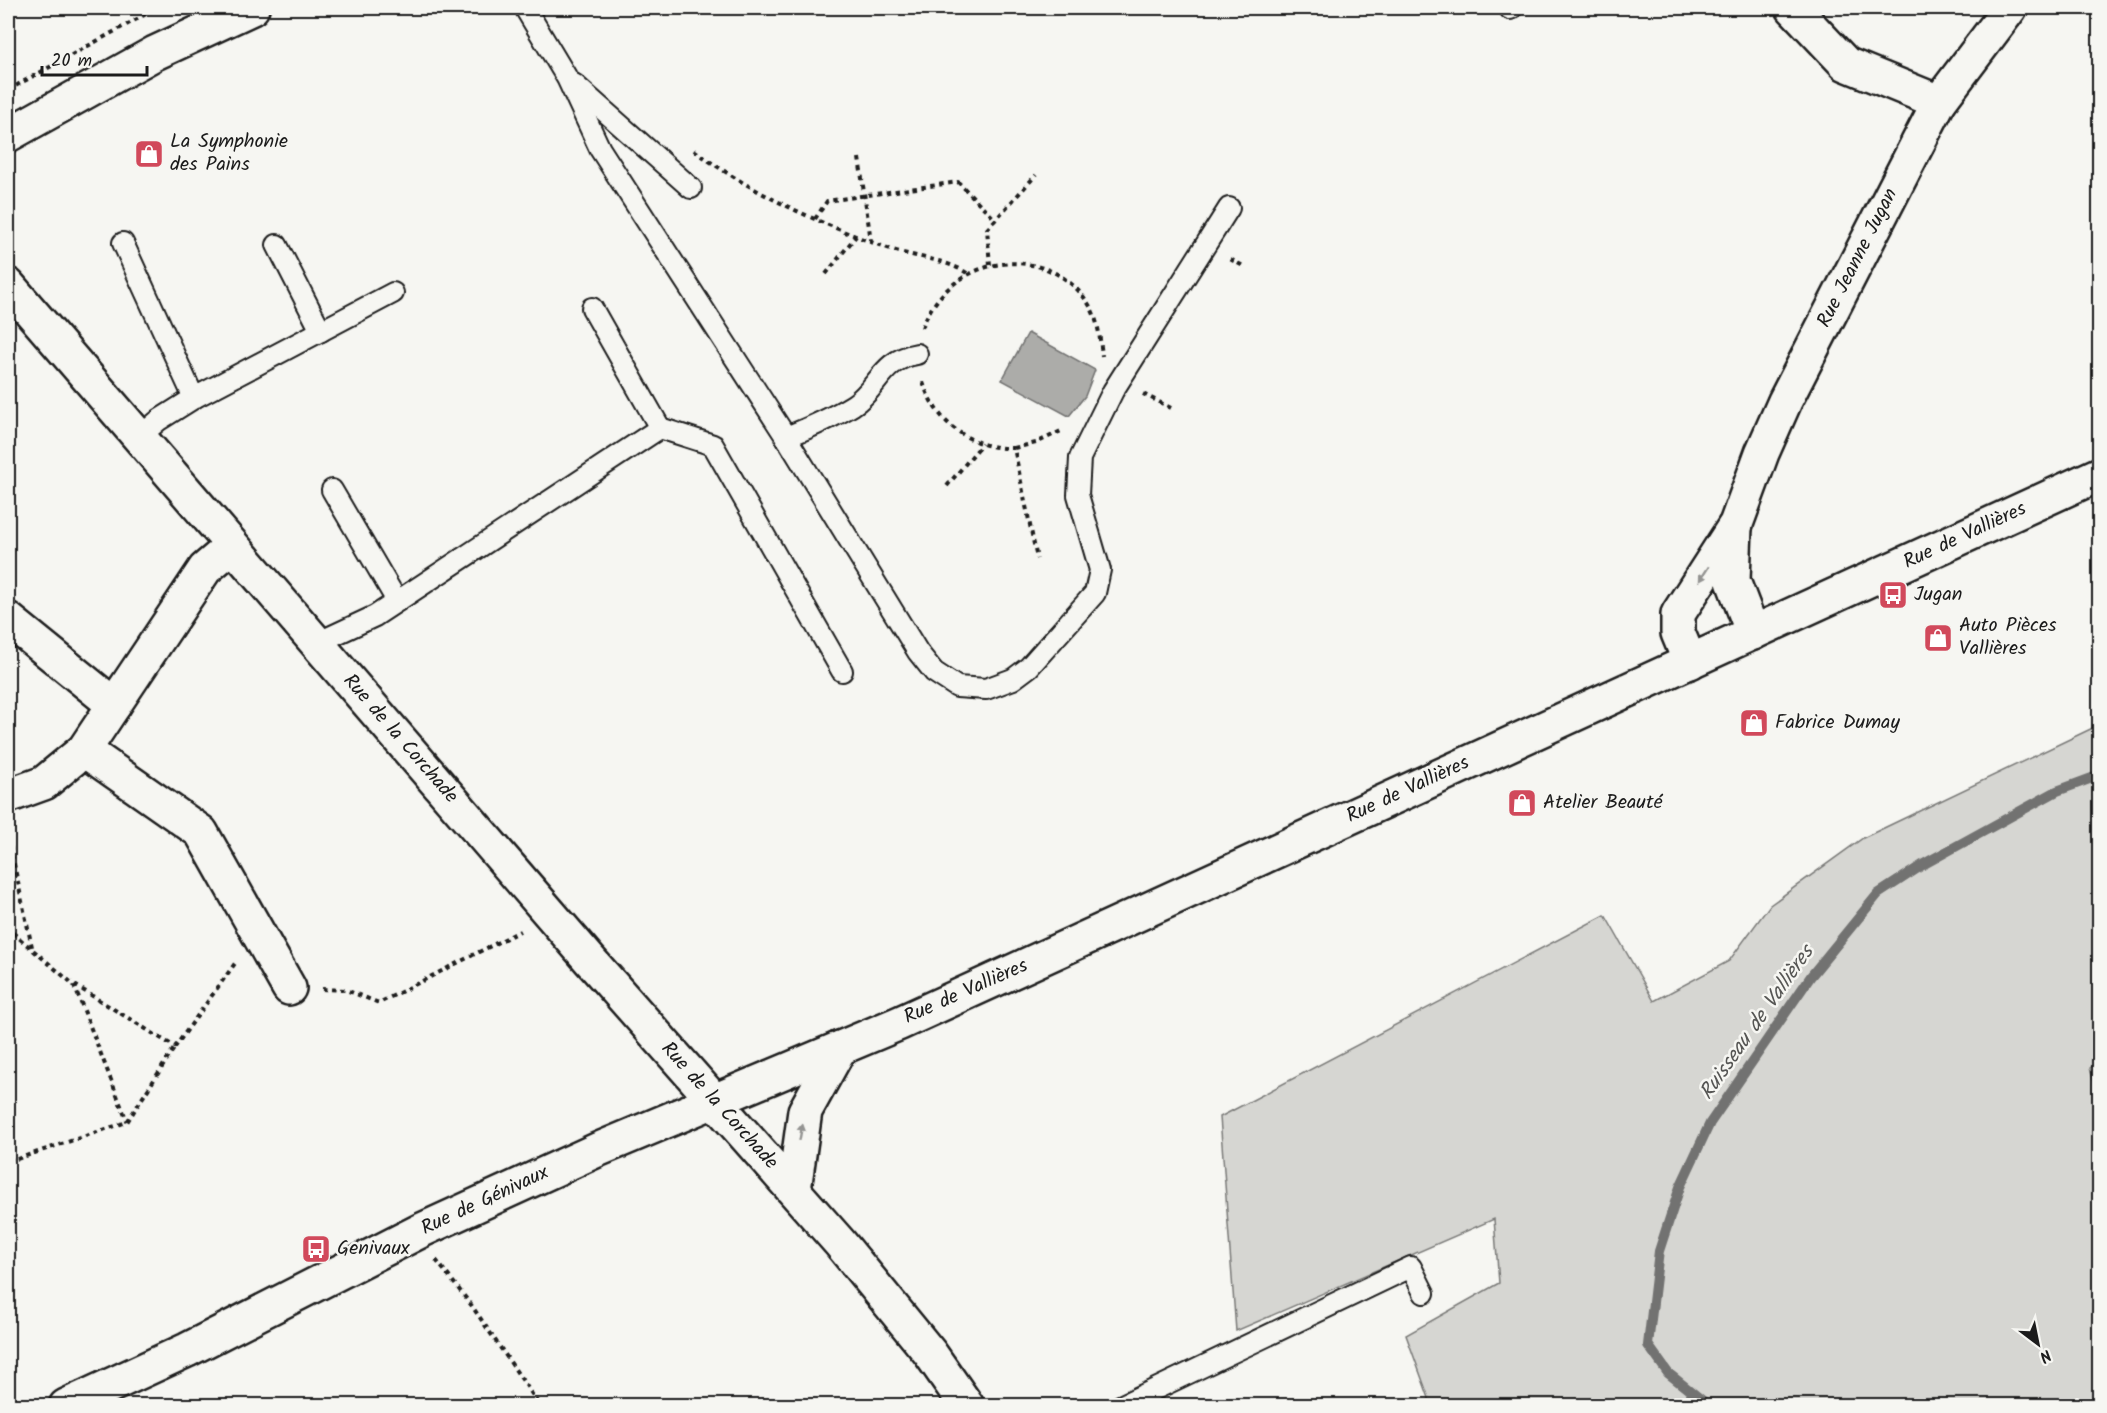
<svg xmlns="http://www.w3.org/2000/svg" width="2107" height="1413" font-family="Kalam,sans-serif">
	<style>
		.green { fill: #d6d6d2; stroke: #797977; stroke-width: 1.5 }
		.water { fill: #acaca9; stroke: #727271; stroke-width: 1.5 }
		.lines { fill: none; stroke-linecap: round; stroke-linejoin: round }
		.stream { stroke: #727271; stroke-width: 10 }
		.service-casing { stroke: #1c1c1c; stroke-width: 24 }
		.minor-casing { stroke: #1c1c1c; stroke-width: 38 }
		.tertiary-casing { stroke: #1c1c1c; stroke-width: 38 }
		.secondary-casing { stroke: #1c1c1c; stroke-width: 38 }
		.path { stroke: #1c1c1c; stroke-width: 4; stroke-dasharray: 4.5 4.5; stroke-linecap: butt }
		.service { stroke: #f6f6f2; stroke-width: 20 }
		.minor { stroke: #f6f6f2; stroke-width: 33 }
		.tertiary { stroke: #f6f6f2; stroke-width: 33 }
		.secondary { stroke: #f6f6f2; stroke-width: 33 }
		.oneway { fill: #949492 }
		.labels { text-anchor: middle; dominant-baseline: central; stroke-width: 5; stroke-linejoin: round; paint-order: stroke }
		.poi-label { font-size: 20px; fill: #1c1c1c; stroke: #f6f6f2; text-anchor: start }
		.street-label { font-size: 20px; fill: #1c1c1c; stroke: #f6f6f2 }
		.water-label { font-size: 21px; font-style: italic; fill: #565654; stroke: #f6f6f2 }
	</style>
	<rect width="100%" height="100%" fill="#f6f6f2"/>
	<filter id="ink" filterUnits="userSpaceOnUse"><feTurbulence type="fractalNoise" baseFrequency=".0167" numOctaves="2"/><feDisplacementMap in="SourceGraphic" scale="12" xChannelSelector="R" yChannelSelector="G"/><feConvolveMatrix kernelMatrix="1 2 1 2 8 2 1 2 1" color-interpolation-filters="sRGB"/></filter>
	<g filter="url(#ink)">
		<!-- green -->
		<path class="green" d="M 2099,725 L 2100,1061 L 2090,1068 L 2100,1104 L 2099,1405 L 1428,1405 L 1429,1398 L 1406,1335 L 1499,1283 L 1494,1219 L 1236,1331 L 1220,1117 L 1605,915 L 1654,1001 L 1729,961 L 1770,905 L 1863,838 Z"/>
		<!-- water -->
		<path class="water" d="M 1028,333 L 1095,370 L 1085,396 L 1069,416 L 1002,380 Z"/>
		<g class="lines">
			<!-- stream -->
			<path class="stream" d="M 1709,1406 L 1668,1373 L 1648,1345 L 1659,1251 L 1680,1187 L 1710,1123 L 1811,976 L 1878,894 L 1924,864 L 2057,791 L 2100,775"/>
			<!-- service casing -->
			<g class="service-casing">
				<g id="service">
					<path d="M 525,8 L 567,78 L 600,149 L 786,437 L 918,652 L 934,672 L 957,687 L 986,689 L 1013,679 L 1029,667 L 1095,593 L 1100,570 L 1078,495 L 1080,458 L 1113,391 L 1229,208"/>
					<path d="M 1510,9 L 1512,8"/>
					<path d="M 574,84 L 691,188"/>
					<path d="M 123,243 L 194,398 L 393,293"/>
					<path d="M 277,245 L 321,331"/>
					<path d="M 592,308 L 660,428"/>
					<path d="M 786,437 C 809,428 832,418 853,405 C 879,388 881,360 917,354"/>
					<path d="M 138,438 L 159,420 L 194,398"/>
					<path d="M 332,490 L 397,601"/>
					<path d="M 317,643 L 375,616 L 660,428 L 713,445 L 842,671"/>
					<path d="M 1120,1406 L 1411,1267 L 1424,1293"/>
				</g>
			</g>
			<!-- minor casing -->
			<g class="minor-casing">
				<g id="minor">
					<path d="M 1793,8 L 1846,64 L 1939,102"/>
					<path d="M 8,619 L 114,705"/>
					<path d="M 84,750 L 201,832 L 289,988"/>
					<path d="M 8,796 L 44,783 L 84,750 L 205,569 L 232,546"/>
				</g>
			</g>
			<!-- tertiary casing -->
			<g class="tertiary-casing">
				<g id="tertiary">
					<path d="M 1735,526 L 1733,581 L 1753,633"/>
					<path d="M 1690,662 L 1678,633 L 1678,614 L 1736,524 L 1762,453 L 1785,401 L 1939,102 L 2010,8"/>
				</g>
			</g>
			<!-- secondary casing -->
			<g class="secondary-casing">
				<g id="secondary">
					<path d="M 8,135 L 155,53 L 252,8"/>
					<path d="M 8,285 L 589,959 L 840,1243 L 930,1353 L 967,1406"/>
					<path d="M 794,1190 L 805,1111 L 840,1048"/>
					<path d="M 66,1406 L 187,1350 L 422,1230 L 597,1150 L 900,1023 L 2100,474"/>
				</g>
			</g>
			<!-- path -->
			<g class="path">
				<path d="M 8,90 L 157,8"/>
				<path d="M 694,150 C 754,195 823,225 893,250 C 918,258 945,259 967,273"/>
				<path d="M 859,158 L 871,241"/>
				<path d="M 815,219 L 827,201 L 958,182 L 995,219"/>
				<path d="M 1230,259 L 1245,267"/>
				<path d="M 990,265 L 987,229 L 1036,175"/>
				<path d="M 826,274 L 856,236"/>
				<path d="M 922,328 C 947,257 1045,238 1088,303 C 1098,318 1100,338 1102,356"/>
				<path d="M 923,382 C 935,422 972,450 1014,448 L 1037,559"/>
				<path d="M 1143,394 L 1171,408"/>
				<path d="M 1014,448 L 1036,443 L 1061,431"/>
				<path d="M 947,486 L 982,444"/>
				<path d="M 8,837 L 32,947"/>
				<path d="M 8,941 L 13,933 L 73,984 L 175,1047 L 236,962"/>
				<path d="M 74,985 L 127,1121"/>
				<path d="M 322,989 L 346,990 L 379,1003 L 520,931"/>
				<path d="M 8,1159 L 14,1160 L 127,1122 L 175,1047"/>
				<path d="M 436,1260 L 472,1306 L 540,1406"/>
			</g>
			<!-- service -->
			<use href="#service" class="service"/>
			<!-- minor -->
			<use href="#minor" class="minor"/>
			<!-- tertiary -->
			<use href="#tertiary" class="tertiary"/>
			<!-- secondary -->
			<use href="#secondary" class="secondary"/>
		</g>
		<!-- one-way arrows -->
		<defs><path id="oneway-solid" d="M-6-.8H1V-3.2L6.5 0L1 3.2V.8H-6Z" transform="scale(1.5)"/></defs>
		<g class="oneway">
			<use href="#oneway-solid" transform="translate(1704 574) rotate(123)"/>
			<use href="#oneway-solid" transform="translate(801 1132) rotate(-80)"/>
		</g>
	</g>
	<!-- icons -->
	<defs>
		<g id="shop-square" transform="scale(1.5)"><rect x="-9" y="-9" width="18" height="18" rx="4" fill="#d1495b" stroke="#f6f6f2"/><path d="M-5-2.5h2.3a2.7 3.5 0 0 1 5.4 0H5L5.5 6h-11ZM-1.5-2.5h3a1.5 2.3 0 0 0-3 0Z" fill="#fff"/></g>
		<g id="bus-square" transform="scale(1.5)"><rect x="-9" y="-9" width="18" height="18" rx="4" fill="#d1495b" stroke="#f6f6f2"/><path d="M-5-6H5V4H4V6H2V4H-2V6H-4V4H-5ZM-3.5-4V0h7V-4ZM-3.5 1.2v1.5H-2V1.2ZM2 1.2v1.5H3.5V1.2Z" fill="#fff"/></g>
	</defs>
	<g fill-rule="evenodd">
		<use href="#shop-square" x="149" y="154"/>
		<use href="#bus-square" x="1893" y="595"/>
		<use href="#shop-square" x="1938" y="638"/>
		<use href="#shop-square" x="1754" y="723"/>
		<use href="#shop-square" x="1522" y="803"/>
		<use href="#bus-square" x="316" y="1249"/>
	</g>
	<g class="labels">
		<!-- poi labels -->
		<g class="poi-label">
			<text x="170" y="142">La Symphonie<tspan x="170" dy="23">des Pains</tspan></text>
			<text x="1914" y="595">Jugan</text>
			<text x="1959" y="626">Auto Pièces<tspan x="1959" dy="23">Vallières</tspan></text>
			<text x="1775" y="723">Fabrice Dumay</text>
			<text x="1543" y="803">Atelier Beauté</text>
			<text x="337" y="1249">Genivaux</text>
		</g>
		<!-- street labels -->
		<g class="street-label">
			<text transform="translate(1858 258) rotate(-63)">Rue Jeanne Jugan</text>
			<text transform="translate(1965 536) rotate(-25)">Rue de Vallières</text>
			<text transform="translate(400 739) rotate(49)">Rue de la Corchade</text>
			<text transform="translate(1408 790) rotate(-25)">Rue de Vallières</text>
			<text transform="translate(966 992) rotate(-24)">Rue de Vallières</text>
			<text transform="translate(719 1106) rotate(48)">Rue de la Corchade</text>
			<text transform="translate(485 1201) rotate(-25)">Rue de Génivaux</text>
		</g>
		<!-- water labels -->
		<g class="water-label">
			<text transform="translate(1757 1023) rotate(-55)">Ruisseau de Vallières</text>
		</g>
	</g>
	<!-- margin -->
	<rect width="2107" height="1413" fill="none" stroke="#f6f6f2" stroke-width="30"/>
	<rect x="15" y="15" width="2077" height="1383" fill="none" stroke="#1c1c1c" stroke-width="2" filter="url(#ink)"/>
	<!-- north arrow -->
	<g transform="translate(2038 1344) rotate(148)" stroke="#f6f6f2" stroke-width="4.5" paint-order="stroke">
	<path d="M0-4.5L10 22L0 15L-10 22Z" fill="#1c1c1c"/>
	<text y="-9" font-size="16" font-weight="bold" text-anchor="middle" fill="#1c1c1c">N</text>
	</g>
	<!-- scale -->
	<path d="M42 66v9h105v-9" fill="none" stroke="#1c1c1c" stroke-width="3"/>
	<text x="51" y="66" font-size="18" fill="#1c1c1c" stroke="#f6f6f2" stroke-width="4.5" paint-order="stroke">20 m</text>
</svg>
